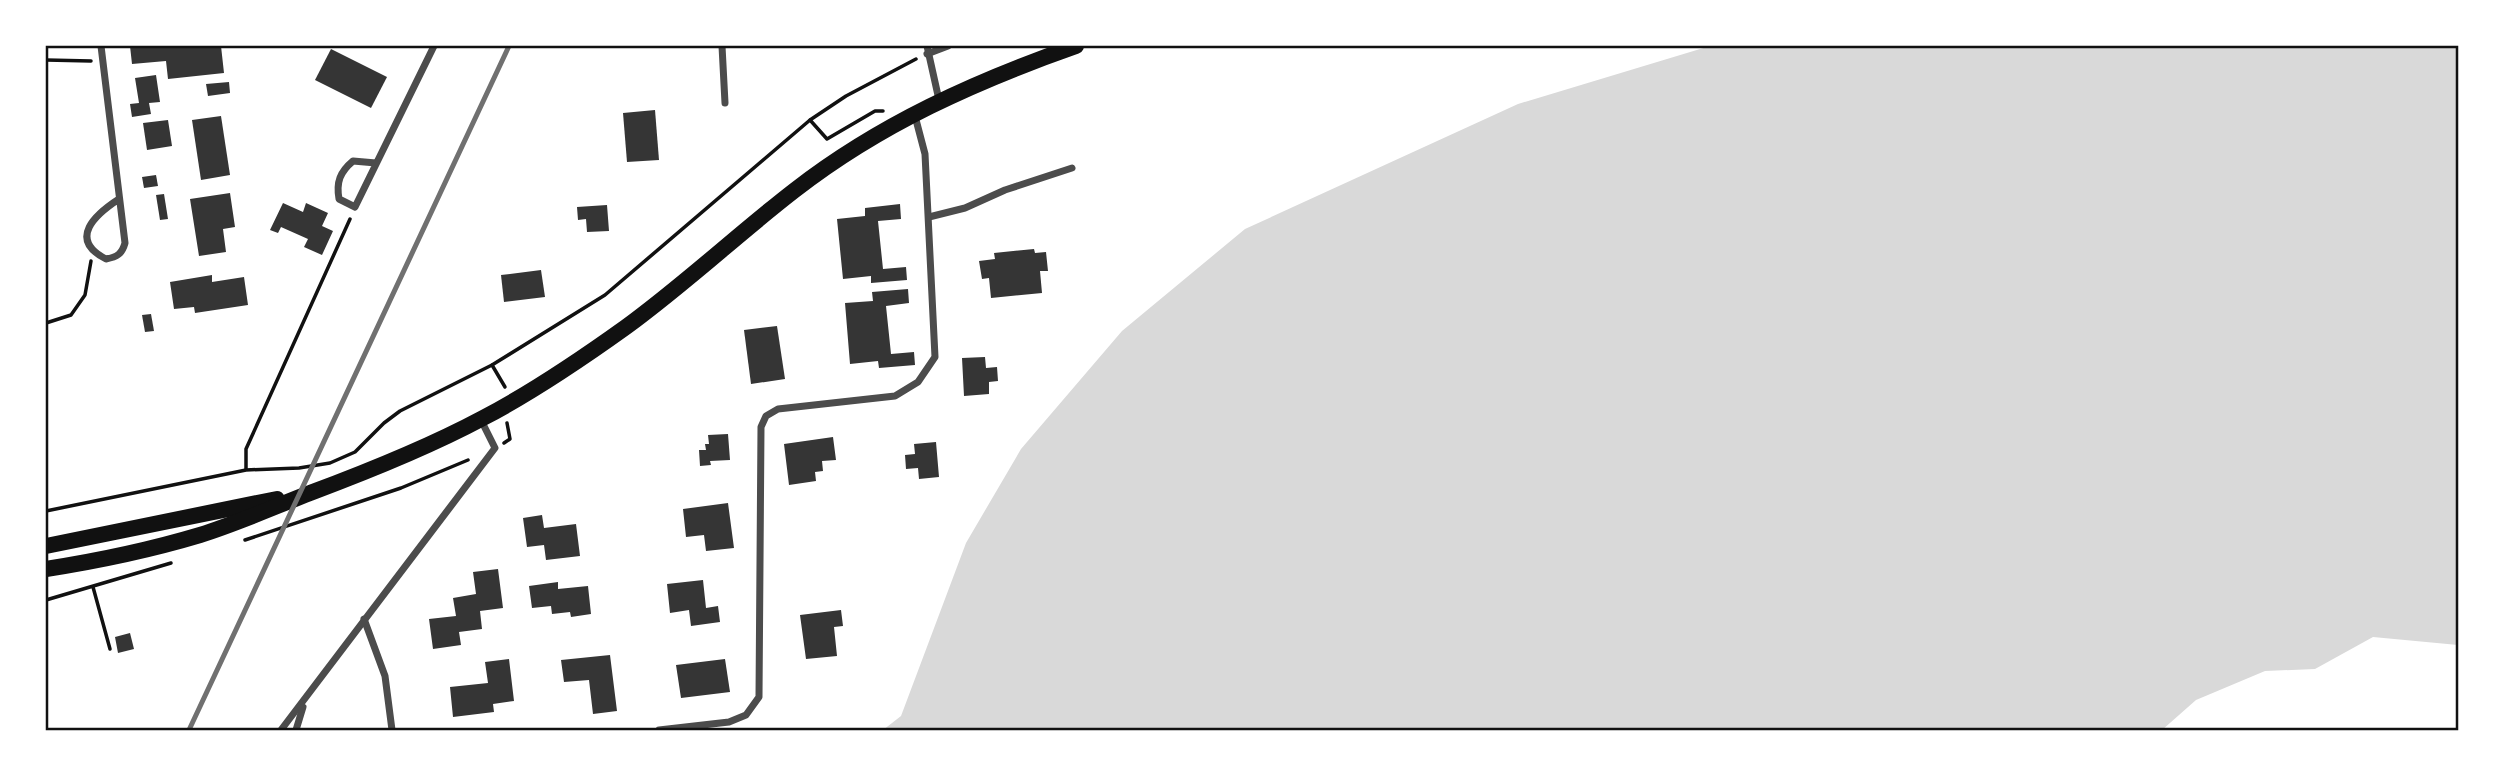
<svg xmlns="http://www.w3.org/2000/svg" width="2504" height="776" font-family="'Noto Sans',sans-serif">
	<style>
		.water { fill: #d9d9d9 }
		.building { fill: #353535 }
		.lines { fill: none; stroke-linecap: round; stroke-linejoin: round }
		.path { stroke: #111; stroke-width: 3.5 }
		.minor { stroke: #4c4c4c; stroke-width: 7 }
		.primary { stroke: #111; stroke-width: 16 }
		.rail { stroke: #707070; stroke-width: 5 }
		.neatline { fill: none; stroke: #111; stroke-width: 2.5 }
	</style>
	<rect width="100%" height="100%" fill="#fff"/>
	<!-- water -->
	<path class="water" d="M 1710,46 L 2458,46 L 2458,645 L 2373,637 L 2315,669 L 2265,671 L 2196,700 L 2162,730 L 883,730 L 901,716 L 966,543 L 1021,449 L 1122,331 L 1245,229 L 1518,104 Z"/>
	<!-- building -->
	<g class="building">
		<path d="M 130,46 L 221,46 L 224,73 L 168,79 L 166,61 L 132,64 Z"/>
		<path d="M 331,49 L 387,77 L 371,108 L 315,80 Z"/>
		<path d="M 156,75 L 160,102 L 149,103 L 151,114 L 132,117 L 130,104 L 139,103 L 135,78 Z"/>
		<path d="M 229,82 L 230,93 L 208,96 L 206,84 Z"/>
		<path d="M 655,110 L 659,160 L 627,162 L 623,113 Z"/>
		<path d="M 221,116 L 230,175 L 201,180 L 192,120 Z"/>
		<path d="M 168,120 L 172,146 L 147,150 L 143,123 Z"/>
		<path d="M 156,175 L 158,186 L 144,188 L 142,177 Z"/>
		<path d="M 230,193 L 235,227 L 223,229 L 226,252 L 199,256 L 190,199 Z"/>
		<path d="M 164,194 L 168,219 L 160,220 L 156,195 Z"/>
		<path d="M 283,203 L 303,212 L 306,203 L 328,213 L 322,226 L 333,231 L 322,255 L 304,247 L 308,239 L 281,227 L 278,233 L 270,230 Z"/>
		<path d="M 900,204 L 901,219 L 878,221 L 883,269 L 906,267 L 907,280 L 871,283 L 871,276 L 843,279 L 837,219 L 865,216 L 865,208 Z"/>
		<path d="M 607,205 L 609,231 L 587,232 L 586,219 L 578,220 L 577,207 Z"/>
		<path d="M 1034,249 L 1035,253 L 1046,252 L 1048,271 L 1040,271 L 1042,293 L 991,298 L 989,278 L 982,279 L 979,261 L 995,259 L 994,253 Z"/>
		<path d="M 541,270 L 545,297 L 504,302 L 501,275 Z"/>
		<path d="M 212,275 L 212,282 L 244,277 L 248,305 L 195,313 L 194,307 L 174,309 L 170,282 Z"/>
		<path d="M 908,289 L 909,303 L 886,306 L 891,354 L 914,352 L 915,365 L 879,368 L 878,361 L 850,364 L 845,303 L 873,301 L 872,292 Z"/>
		<path d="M 151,314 L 154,331 L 145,332 L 142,315 Z"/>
		<path d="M 777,326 L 785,379 L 751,384 L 744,330 Z"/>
		<path d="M 985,357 L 986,368 L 997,367 L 998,381 L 989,382 L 989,394 L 964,396 L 962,358 Z"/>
		<path d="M 728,434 L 730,460 L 710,461 L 711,465 L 700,466 L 699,450 L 706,450 L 705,444 L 709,444 L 708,435 Z"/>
		<path d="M 833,437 L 836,460 L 822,461 L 823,471 L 815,472 L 816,481 L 789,485 L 784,444 Z"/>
		<path d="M 936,442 L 939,477 L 919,479 L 918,468 L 906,469 L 905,455 L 915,454 L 914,444 Z"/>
		<path d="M 728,503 L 734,548 L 706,551 L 704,535 L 686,537 L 683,509 Z"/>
		<path d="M 542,515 L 544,528 L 576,524 L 580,556 L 546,560 L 544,545 L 527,547 L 523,518 Z"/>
		<path d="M 498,569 L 503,608 L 480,611 L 482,629 L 459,632 L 461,645 L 433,649 L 429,619 L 456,616 L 453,598 L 476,594 L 473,572 Z"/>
		<path d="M 703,580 L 706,608 L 718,606 L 720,622 L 691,626 L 689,610 L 670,613 L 667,584 Z"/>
		<path d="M 558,582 L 558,589 L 588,586 L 591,614 L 571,617 L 570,612 L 552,614 L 551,606 L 532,608 L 529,586 Z"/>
		<path d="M 841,610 L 843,626 L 834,627 L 837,656 L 806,659 L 800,615 Z"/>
		<path d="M 130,633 L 134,649 L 118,653 L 115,637 Z"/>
		<path d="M 610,655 L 617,711 L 593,714 L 589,680 L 564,682 L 561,660 Z"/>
		<path d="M 509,659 L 514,701 L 493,704 L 494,712 L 453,717 L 450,687 L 488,683 L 485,662 Z"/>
		<path d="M 725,659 L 730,692 L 681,698 L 676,665 Z"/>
	</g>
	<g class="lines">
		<!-- path -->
		<g class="path">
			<path d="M 46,60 L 91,61"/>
			<path d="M 810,120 L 827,139 L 875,111 L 883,111"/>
			<path d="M 46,323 L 71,315 L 85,295 L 91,261"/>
			<path d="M 492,365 L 505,387"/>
			<path d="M 504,443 L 510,439 L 507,423"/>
			<path d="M 246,469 L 246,449 L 350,219"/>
			<path d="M 46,511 L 246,470 L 299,468 L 330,463 L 355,452 L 384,423 L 400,411 L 492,365 L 605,295 L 810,120 L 846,96 L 916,59"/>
			<path d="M 245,540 L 401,488 L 468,460"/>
			<path d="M 93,587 L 110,649"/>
			<path d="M 46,600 L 171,563"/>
		</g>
		<!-- minor -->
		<g class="minor">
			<path d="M 101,46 L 125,243 C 122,254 117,257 106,259 C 67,239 96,214 119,199"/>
			<path d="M 722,46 L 725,103"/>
			<path d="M 927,46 L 939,100"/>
			<path d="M 927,54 L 948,46"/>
			<path d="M 376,163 L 353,161 C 340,172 336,182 339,199 L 355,207 L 434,46"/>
			<path d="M 929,217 L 965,208 L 1005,190 L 1072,168"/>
			<path d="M 364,619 L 385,676 L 392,730"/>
			<path d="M 281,730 L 495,448 L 481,420"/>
			<path d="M 296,730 L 303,707"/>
			<path d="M 659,730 L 729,722 L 746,715 L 759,697 L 761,427 L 766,416 L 778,409 L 895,396 L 918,382 L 935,357 L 925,154 L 915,116"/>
		</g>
		<!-- primary -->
		<g class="primary">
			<path d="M 46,546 L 277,499"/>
			<path d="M 46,569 C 97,561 150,550 200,535 C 238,523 274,507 310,493 C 369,471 427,448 483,418 C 533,392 580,360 626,327 C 685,284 738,234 795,190 C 880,124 976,81 1076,46"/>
		</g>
		<!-- rail -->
		<path class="rail" d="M 189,730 L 509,46"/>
	</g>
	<!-- border -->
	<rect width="2504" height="776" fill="none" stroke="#ffffff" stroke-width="94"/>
	<rect x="47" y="47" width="2410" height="682" class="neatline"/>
</svg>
